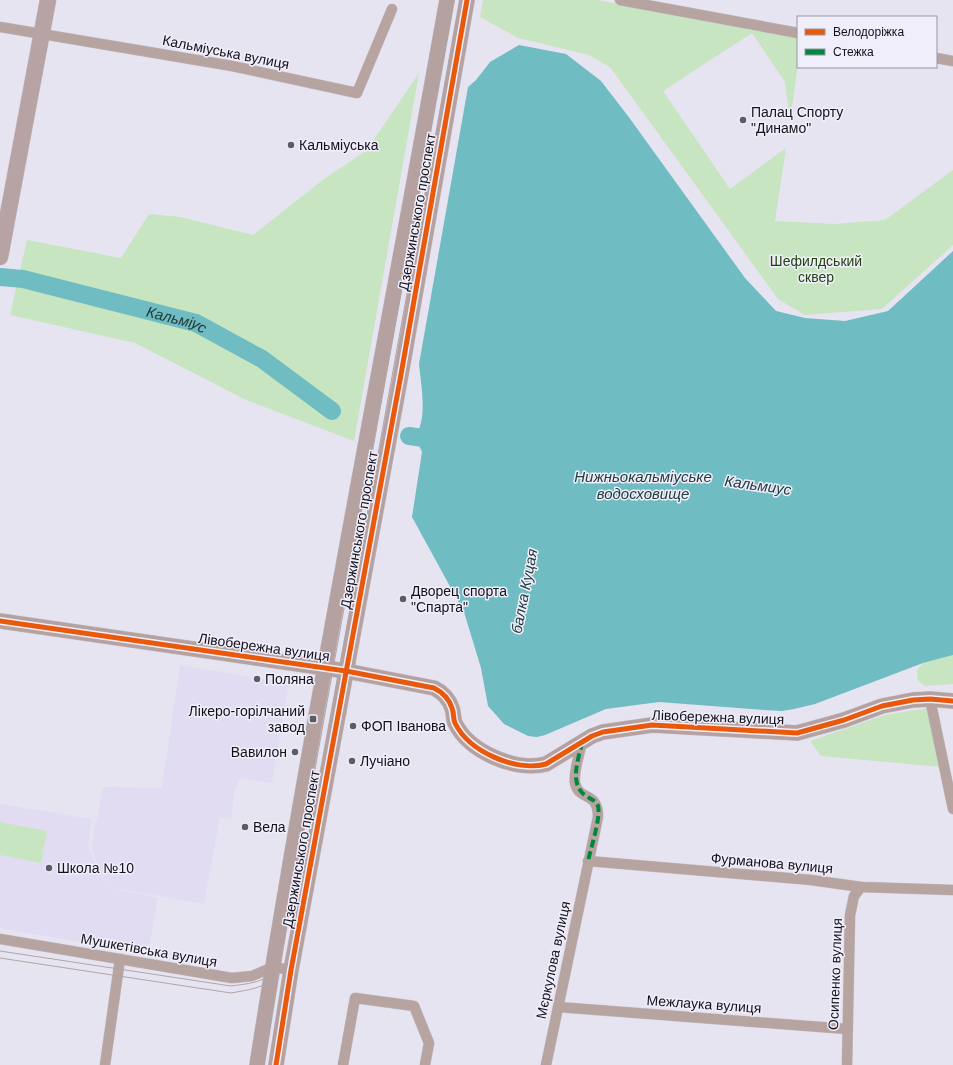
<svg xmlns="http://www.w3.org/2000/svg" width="953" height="1065" font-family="Arial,sans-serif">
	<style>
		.built { fill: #e1dcf2 }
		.green { fill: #c7e5c1 }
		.water { fill: #6fbdc2 }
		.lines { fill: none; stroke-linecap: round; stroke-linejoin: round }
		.river { stroke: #6fbdc2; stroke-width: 18 }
		.street-casing { stroke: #c2bfc9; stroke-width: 11 }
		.secondary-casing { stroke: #c2bfc9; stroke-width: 16 }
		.primary-casing { stroke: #c2bfc9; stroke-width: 17 }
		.street { stroke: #b7a3a0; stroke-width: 10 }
		.secondary { stroke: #b5a2a0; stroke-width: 15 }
		.primary { stroke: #b7a3a3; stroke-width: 16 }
		.tram { stroke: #b0a4a7; stroke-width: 1 }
		.quiet { stroke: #00873e; stroke-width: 4; stroke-dasharray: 8 4; stroke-linecap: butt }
		.cycleway-casing { stroke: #f1eefc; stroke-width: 8 }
		.cycleway { stroke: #e8590c; stroke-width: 5 }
		.poi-dot { fill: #5d5b64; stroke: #f1eefc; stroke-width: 1.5 }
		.labels { text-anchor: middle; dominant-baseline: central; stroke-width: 3; stroke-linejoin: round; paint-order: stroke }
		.street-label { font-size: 14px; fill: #131118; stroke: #f1eefc }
		.poi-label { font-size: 14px; fill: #131118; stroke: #f1eefc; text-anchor: start }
		.park-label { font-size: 14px; fill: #1e430d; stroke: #f1eefc }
		.water-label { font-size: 15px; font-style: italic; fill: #223b3b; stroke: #f1eefc }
	</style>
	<rect width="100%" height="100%" fill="#e7e4f1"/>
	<!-- built -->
	<path class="built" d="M 180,665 L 289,683 L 272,783 L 240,778 L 234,794 L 231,819 L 220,817 L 204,904 L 108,887 L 158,898 L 148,954 L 0,928 L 0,804 L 91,819 L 89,849 L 107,887 L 91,848 L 103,787 L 162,788 Z"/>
	<!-- green -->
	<g class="green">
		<path d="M 483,0 L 597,0 L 798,37 L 798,64 L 790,122 L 785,82 L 752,33 L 663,91 L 730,189 L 786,148 L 775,221 L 835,224 L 885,220 L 953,170 L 953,245 L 882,309 L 805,315 L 778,299 L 610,67 L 589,55 L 518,38 L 480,17 Z"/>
		<path d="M 419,73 L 354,441 L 246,400 L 135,343 L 10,315 L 27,240 L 121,258 L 149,214 L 181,217 L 253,235 L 324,179 L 366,151 Z"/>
		<path d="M 953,655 L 953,684 L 925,686 L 918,681 L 917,670 L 923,663 Z"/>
		<path d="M 928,708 L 941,767 L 821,756 L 810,741 L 885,715 Z"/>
		<path d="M 0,822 L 47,831 L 41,863 L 0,855 Z"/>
	</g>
	<!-- water -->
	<path class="water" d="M 519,45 L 566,54 L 601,81 L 628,116 L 745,278 L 776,311 L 805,318 L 845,321 L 888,311 L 953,251 L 953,655 L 923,663 L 815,704 L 794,709 L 782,711 L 764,710 L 659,702 L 606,709 L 545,735 L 537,737 L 528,736 L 504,724 L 488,706 L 481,668 L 464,612 L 412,517 L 422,452 L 415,437 C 428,418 421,386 419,364 L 468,87 L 476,80 L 490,62 Z"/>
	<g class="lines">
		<!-- river -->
		<g class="river">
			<path id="s1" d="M 0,277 L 23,279 L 196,323 L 262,359 L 332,411"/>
			<path d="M 409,436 L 439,440"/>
		</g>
		<!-- street casing -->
		<g class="street-casing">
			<g id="street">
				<path d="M 620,0 L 798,33"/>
				<path d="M 0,27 L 232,66 L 357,93 L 392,9"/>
				<path d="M 936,58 L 953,61"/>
				<path d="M 930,699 L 953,809"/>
				<path d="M 588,861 L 811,880 L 861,887 L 953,890"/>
				<path d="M 0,939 L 232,978 L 252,976 L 273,967 L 291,970"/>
				<path d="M 558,1007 L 847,1029"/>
				<path d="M 105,1065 L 120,959"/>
				<path d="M 343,1065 L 355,998 L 414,1006 L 429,1043 L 425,1065"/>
				<path d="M 546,1065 L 598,817 C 598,790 579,802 575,783 C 573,773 580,752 582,742"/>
				<path d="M 847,1065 L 850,915 L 854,896 L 861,887"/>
			</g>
		</g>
		<!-- secondary casing -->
		<g class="secondary-casing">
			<g id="secondary">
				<path d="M 0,621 L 346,671 L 434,688 C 442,692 449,699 452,708 C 454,713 453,719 455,723 C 469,752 516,772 546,764 L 592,736 L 603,732 L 652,725 L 797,733 L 844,720 L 882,706 L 913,700 L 930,699 L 953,701"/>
				<path d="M 257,1065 C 313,709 384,355 447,0"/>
				<path d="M 276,1065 L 291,970 L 400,380 L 467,0"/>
			</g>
		</g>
		<!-- primary casing -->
		<g class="primary-casing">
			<path id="primary" d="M 0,257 L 48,0"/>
		</g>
		<!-- street -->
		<use href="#street" class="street"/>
		<!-- secondary -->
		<use href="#secondary" class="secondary"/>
		<!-- primary -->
		<use href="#primary" class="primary"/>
		<!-- tram -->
		<g class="tram">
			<path d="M 0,951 L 231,986 C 245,984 266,983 275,970"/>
			<path d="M 0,958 L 231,993 C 247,990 266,988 278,976"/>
			<path d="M 264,1065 L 279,968 L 454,0"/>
			<path d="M 270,1065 L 339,670 L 460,0"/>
		</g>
		<!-- quiet -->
		<path class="quiet" d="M 582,742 C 579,759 568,784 586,796 C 590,799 596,800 598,806 C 601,817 591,848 588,861"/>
		<!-- cycleway casing -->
		<g class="cycleway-casing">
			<g id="cycleway">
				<path d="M 0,621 L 346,671 L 434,688 C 442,692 449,699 452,708 C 454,713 453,719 455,723 C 469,752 516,772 546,764 L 592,736 L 603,732 L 652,725 L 797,733 L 844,720 L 882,706 L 913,700 L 930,699 L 953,701"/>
				<path d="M 276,1065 L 291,970 L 400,380 L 467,0"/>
			</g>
		</g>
		<!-- cycleway -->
		<use href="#cycleway" class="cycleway"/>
	</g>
	<!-- markers -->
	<g class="poi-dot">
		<circle cx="743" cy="120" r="4"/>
		<circle cx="291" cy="145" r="4"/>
		<circle cx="403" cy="599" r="4"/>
		<circle cx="257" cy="679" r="4"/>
		<rect x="309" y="715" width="8" height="8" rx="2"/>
		<circle cx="353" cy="726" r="4"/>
		<circle cx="295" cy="752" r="4"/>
		<circle cx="352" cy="761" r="4"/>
		<circle cx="245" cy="827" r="4"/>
		<circle cx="49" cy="868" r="4"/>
	</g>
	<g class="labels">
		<!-- street labels -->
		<g class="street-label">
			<text transform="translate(226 52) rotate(11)">Кальміуська вулиця</text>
			<text transform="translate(417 212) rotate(-80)">Дзержинського проспект</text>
			<text transform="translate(359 530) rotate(-80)">Дзержинського проспект</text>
			<text transform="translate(264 647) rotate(8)">Лівобережна вулиця</text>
			<text transform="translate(718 717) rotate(2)">Лівобережна вулиця</text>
			<text transform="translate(301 849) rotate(-80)">Дзержинського проспект</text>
			<text transform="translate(772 863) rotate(5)">Фурманова вулиця</text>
			<text transform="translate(149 950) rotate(10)">Мушкетівська вулиця</text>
			<text transform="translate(553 960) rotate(-78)">Мєркулова вулиця</text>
			<text transform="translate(835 974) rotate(-88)">Осипенко вулиця</text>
			<text transform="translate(704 1004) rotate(4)">Межлаука вулиця</text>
		</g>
		<!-- poi labels -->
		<g class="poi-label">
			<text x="751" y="112">Палац Спорту<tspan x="751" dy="16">"Динамо"</tspan></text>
			<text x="299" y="145">Кальміуська</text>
			<text x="411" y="591">Дворец спорта<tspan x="411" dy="16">"Спарта"</tspan></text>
			<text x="265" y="679">Поляна</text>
			<text x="305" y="711" text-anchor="end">Лікеро-горілчаний<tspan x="305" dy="16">завод</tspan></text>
			<text x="361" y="726">ФОП Іванова</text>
			<text x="287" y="752" text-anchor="end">Вавилон</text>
			<text x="360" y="761">Лучіано</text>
			<text x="253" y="827">Вела</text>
			<text x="57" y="868">Школа №10</text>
		</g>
		<!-- park labels -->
		<g class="park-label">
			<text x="816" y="261">Шефилдський<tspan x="816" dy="16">сквер</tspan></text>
		</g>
		<!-- water labels -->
		<g class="water-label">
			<text stroke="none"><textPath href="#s1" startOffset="182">Кальміус</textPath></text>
			<text x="643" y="476">Нижньокальміуське<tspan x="643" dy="17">водосховище</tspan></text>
			<text transform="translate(758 485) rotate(8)">Кальмиус</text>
			<text transform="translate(524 591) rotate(-79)">балка Куцая</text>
		</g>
	</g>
	<!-- legend -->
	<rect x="797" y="16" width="140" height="52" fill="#f1eefc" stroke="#9896a1"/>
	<rect x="805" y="29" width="20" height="6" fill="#e8590c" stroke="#9896a1"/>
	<text x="833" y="36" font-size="12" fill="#131118">Велодоріжка</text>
	<rect x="805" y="49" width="20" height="6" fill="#00873e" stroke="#9896a1"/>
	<text x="833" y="56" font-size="12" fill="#131118">Стежка</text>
</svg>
